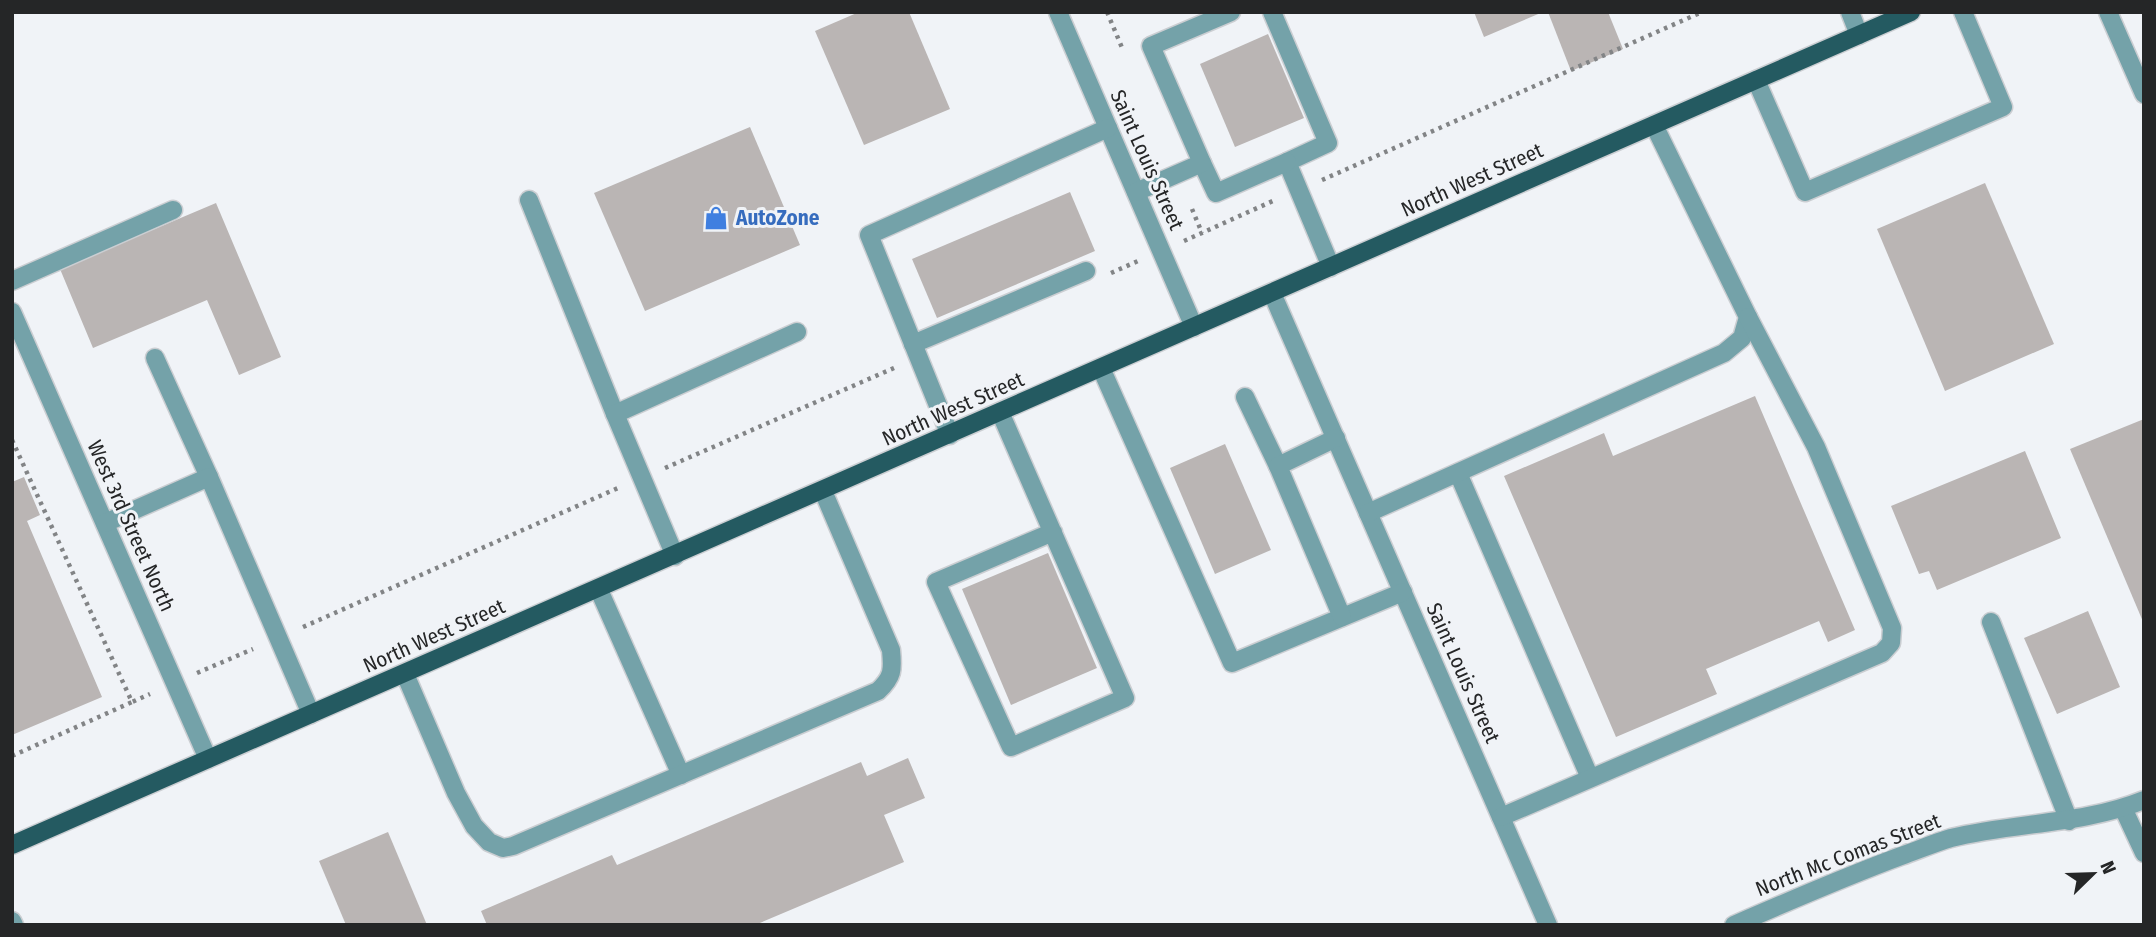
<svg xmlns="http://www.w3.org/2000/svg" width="2156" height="937" font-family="'Fira Sans Condensed',sans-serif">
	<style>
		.building { fill: #bab5b4 }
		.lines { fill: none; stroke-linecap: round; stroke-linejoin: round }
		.minor-casing { stroke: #cbced2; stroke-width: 21 }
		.major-casing { stroke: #cbced2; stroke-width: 21 }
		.path { stroke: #828486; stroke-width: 4.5; stroke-dasharray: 3.5 5; stroke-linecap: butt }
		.minor { stroke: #74a2a9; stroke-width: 18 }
		.major { stroke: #245a61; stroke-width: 18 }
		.labels { text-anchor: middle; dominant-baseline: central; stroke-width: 6; stroke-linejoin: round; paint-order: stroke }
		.street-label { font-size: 21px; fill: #252627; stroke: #f0f3f7 }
		.shop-label { font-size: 21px; font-weight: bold; fill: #366cbe; stroke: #f0f3f7; text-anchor: start }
	</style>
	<rect width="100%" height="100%" fill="#f0f3f7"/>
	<!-- building -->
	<g class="building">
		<path d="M 859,12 L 909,12 L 950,109 L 864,145 L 815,31 Z"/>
		<path d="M 1474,12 L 1543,12 L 1484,37 Z"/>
		<path d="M 1548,12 L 1608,12 L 1623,49 L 1571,71 Z"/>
		<path d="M 1268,34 L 1304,118 L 1235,147 L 1200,64 Z"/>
		<path d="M 750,127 L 800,245 L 645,311 L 594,193 Z"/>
		<path d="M 1985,183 L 2054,344 L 1945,391 L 1877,229 Z"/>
		<path d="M 1070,192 L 1095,251 L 937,318 L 912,259 Z"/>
		<path d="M 216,203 L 281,357 L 239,375 L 207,300 L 93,348 L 60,269 Z"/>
		<path d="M 1755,396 L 1855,630 L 1828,642 L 1819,621 L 1706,669 L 1717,694 L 1616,737 L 1504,476 L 1604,433 L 1613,456 Z"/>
		<path d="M 2144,419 L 2144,624 L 2070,449 Z"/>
		<path d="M 1225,444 L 1271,550 L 1215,574 L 1170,468 Z"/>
		<path d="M 2025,451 L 2061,538 L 1937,590 L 1929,571 L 1919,574 L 1891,506 Z"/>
		<path d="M 24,477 L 40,515 L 27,521 L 102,697 L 12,735 L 12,482 Z"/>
		<path d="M 1048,553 L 1097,668 L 1011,705 L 962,589 Z"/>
		<path d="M 2088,611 L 2120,687 L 2057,714 L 2024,638 Z"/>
		<path d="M 908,758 L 925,798 L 884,815 L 904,862 L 755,925 L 487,925 L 481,911 L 612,855 L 617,865 L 861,762 L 867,776 Z"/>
		<path d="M 388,832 L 427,925 L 346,925 L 319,861 Z"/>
	</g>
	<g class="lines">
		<!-- minor casing -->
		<g class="minor-casing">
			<g id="minor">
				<path d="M 1058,12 L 1194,327"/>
				<path d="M 1272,12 L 1328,143 L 1287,162 L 1331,267"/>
				<path d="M 1850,12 L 1859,35"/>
				<path d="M 2108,12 L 2144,94"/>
				<path d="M 1756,80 L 1805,192 L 2003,107 L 1963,12"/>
				<path d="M 1202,163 L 1216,193 L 1287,162"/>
				<path d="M 1136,192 L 1202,163 L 1151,46 L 1231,12"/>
				<path d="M 529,200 L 615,414"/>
				<path d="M 12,281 L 173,210"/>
				<path d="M 1272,293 L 1548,925"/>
				<path d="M 12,312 L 208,759"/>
				<path d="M 913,344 L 1086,271"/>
				<path d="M 155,358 L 209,477"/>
				<path d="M 1101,368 L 1232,663 L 1403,592"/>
				<path d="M 1245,397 L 1278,466"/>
				<path d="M 1000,412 L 1125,698 L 1011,747 L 936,582 L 1053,532"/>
				<path d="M 950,435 L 869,235 L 1108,128"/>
				<path d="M 1336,438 L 1278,466 L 1342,617"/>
				<path d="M 1458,473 L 1590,778"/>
				<path d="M 1368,513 L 1724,353 L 1742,338 L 1748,317 L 1654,125"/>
				<path d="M 105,523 L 209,477 L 311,714"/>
				<path d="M 675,556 L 615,414 L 797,332"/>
				<path d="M 599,590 L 681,775"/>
				<path d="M 1991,622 L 2069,821"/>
				<path d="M 405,674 L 456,793 L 474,826 L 489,842 L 503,848 L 513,846 L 878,691 C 893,677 893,670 891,650 L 823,491"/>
				<path d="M 2123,808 L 2144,853"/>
				<path d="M 1501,817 L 1882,653 L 1891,643 L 1892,628 L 1816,447 L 1748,317"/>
				<path d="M 12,921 L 14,925"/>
				<path d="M 1734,925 C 1789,901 1844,877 1901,856 C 1918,850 1934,843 1951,838 C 2015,822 2082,825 2144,800"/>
			</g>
		</g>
		<!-- major casing -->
		<g class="major-casing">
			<path id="major" d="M 12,845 L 1911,12"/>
		</g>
		<!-- path -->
		<g class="path">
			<path d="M 1107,12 L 1123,50"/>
			<path d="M 1322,180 L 1702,12"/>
			<path d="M 1192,209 L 1202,233"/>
			<path d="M 1184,241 L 1275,200"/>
			<path d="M 1111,273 L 1138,261"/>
			<path d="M 12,440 L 132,702 L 150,694"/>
			<path d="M 665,468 L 894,368"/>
			<path d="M 303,627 L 618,488"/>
			<path d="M 197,673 L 253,649"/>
			<path d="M 12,756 L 132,702"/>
		</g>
		<!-- minor -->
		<use href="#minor" class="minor"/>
		<!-- major -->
		<use href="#major" class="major"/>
	</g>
	<!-- icons -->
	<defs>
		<g id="shop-bare" transform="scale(1.89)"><path d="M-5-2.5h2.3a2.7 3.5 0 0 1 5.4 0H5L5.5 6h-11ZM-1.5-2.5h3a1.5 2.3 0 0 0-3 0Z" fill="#3f7fe0" stroke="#f0f3f7" stroke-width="2.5" paint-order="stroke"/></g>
	</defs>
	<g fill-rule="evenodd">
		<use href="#shop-bare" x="716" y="218"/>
	</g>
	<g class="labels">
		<!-- street labels -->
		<g class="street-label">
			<text transform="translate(1147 160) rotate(66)">Saint Louis Street</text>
			<text transform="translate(1472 180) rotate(-24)">North West Street</text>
			<text transform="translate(953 409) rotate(-24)">North West Street</text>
			<text transform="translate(131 526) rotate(66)">West 3rd Street North</text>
			<text transform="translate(434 636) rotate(-24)">North West Street</text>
			<text transform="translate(1463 673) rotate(66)">Saint Louis Street</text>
			<text transform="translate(1848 855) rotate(-21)">North Mc Comas Street</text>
		</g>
		<!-- shop labels -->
		<g class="shop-label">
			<text x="736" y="218">AutoZone</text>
		</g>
	</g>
	<!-- border -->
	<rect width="2156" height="937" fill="none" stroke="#252627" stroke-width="28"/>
	<!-- north arrow -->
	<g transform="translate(2093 874) rotate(67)" stroke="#f0f3f7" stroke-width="5" paint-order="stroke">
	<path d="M0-5L12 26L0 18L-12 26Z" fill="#252627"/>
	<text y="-10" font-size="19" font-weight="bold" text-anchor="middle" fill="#252627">N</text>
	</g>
</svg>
